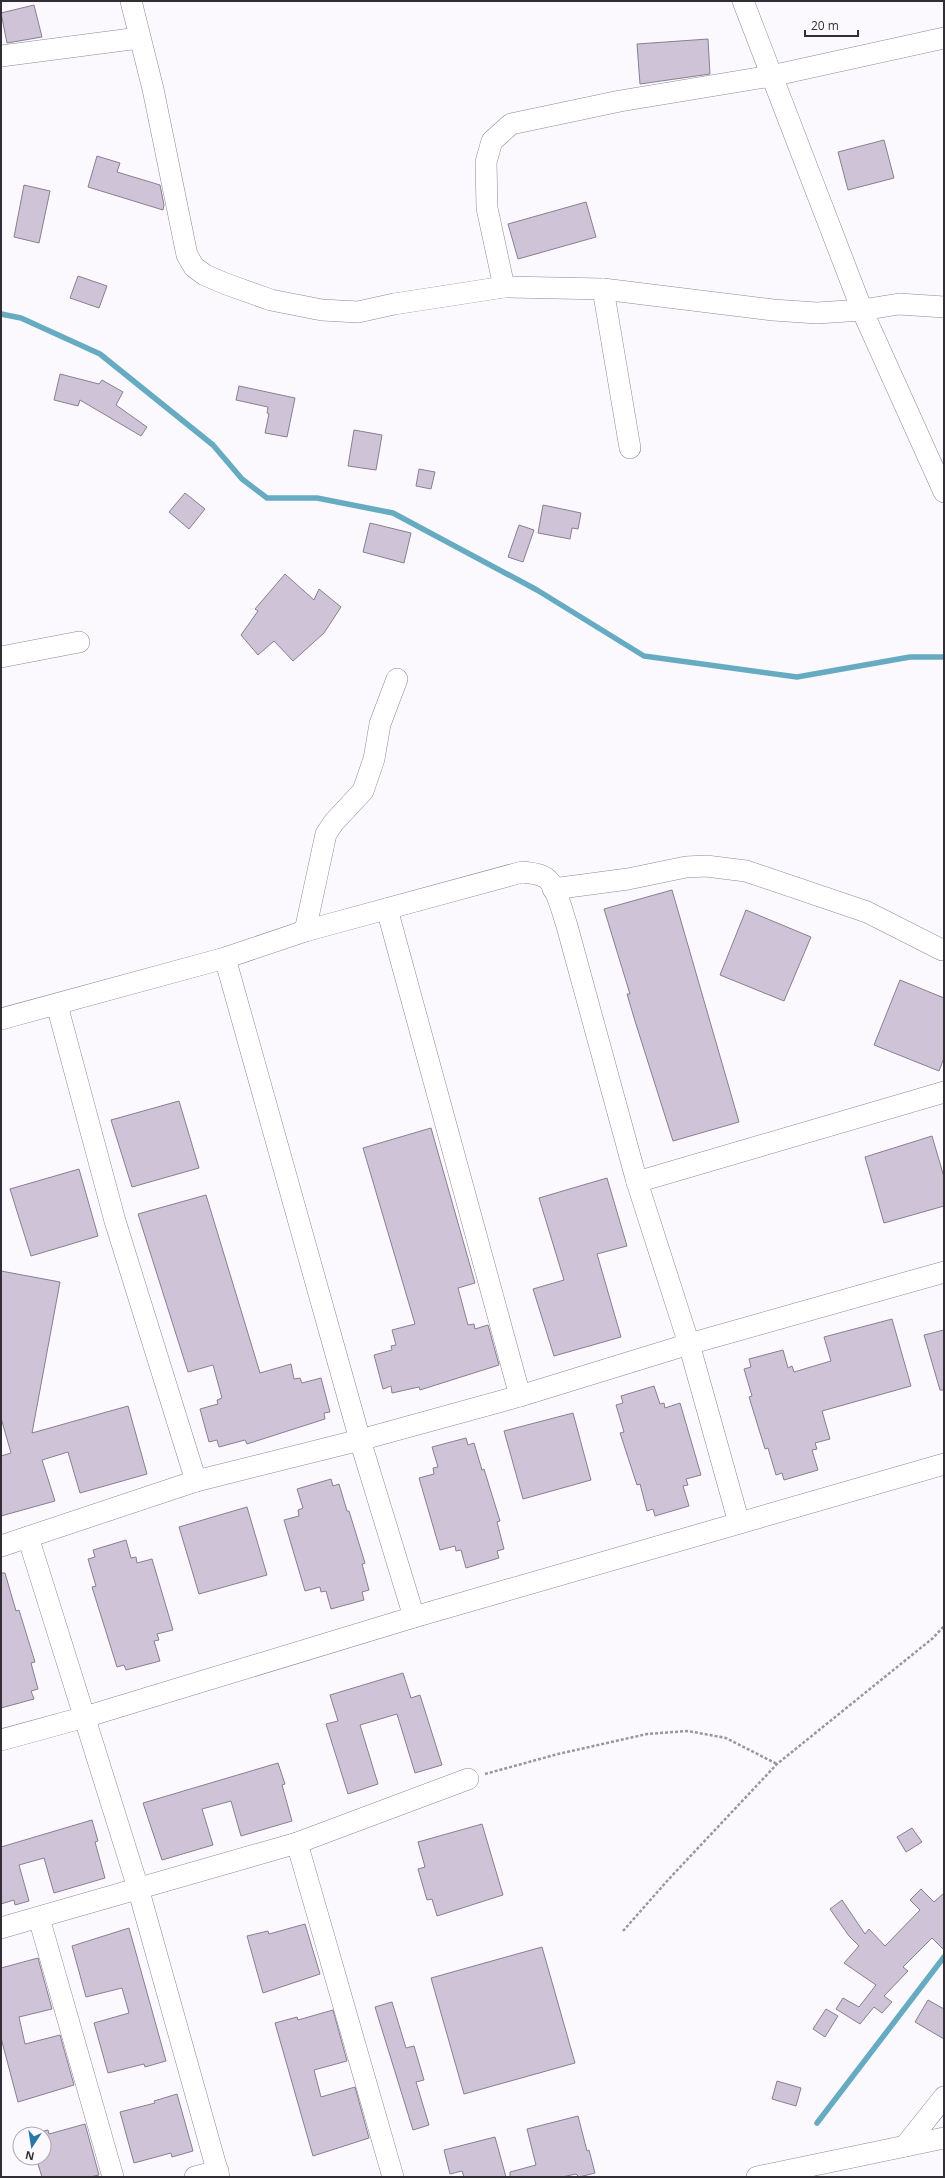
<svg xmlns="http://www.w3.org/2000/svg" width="945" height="2178" font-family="'Open Sans',sans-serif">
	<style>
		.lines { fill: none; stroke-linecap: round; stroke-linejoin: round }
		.stream { stroke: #66abc1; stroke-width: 5.5 }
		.building { fill: #cec3d7; stroke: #897f91 }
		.minor-casing { stroke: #908799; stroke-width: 22 }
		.path { stroke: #99969c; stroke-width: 2.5; stroke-dasharray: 3 2; stroke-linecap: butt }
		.minor { stroke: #fff; stroke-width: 21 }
	</style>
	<rect width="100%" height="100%" fill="#fbf9fd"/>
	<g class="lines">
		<!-- stream -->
		<g class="stream">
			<path d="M 1,314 L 21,318 L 100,354 L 213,445 L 242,479 L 267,498 L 317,498 L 393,513 L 537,590 L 644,656 L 797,677 L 910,657 L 944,657"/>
			<path d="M 817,2123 L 944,1957"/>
		</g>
	</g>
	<!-- building -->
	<g class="building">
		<path d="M 34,5 L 42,37 L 7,43 L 1,13 Z"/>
		<path d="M 708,39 L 710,74 L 640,84 L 637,44 Z"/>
		<path d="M 884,140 L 894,178 L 848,190 L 838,152 Z"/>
		<path d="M 97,156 L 120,163 L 117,172 L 160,185 L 164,205 L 163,210 L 88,187 Z"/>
		<path d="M 24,185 L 50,191 L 39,243 L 14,237 Z"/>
		<path d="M 586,202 L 596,237 L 518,259 L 508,224 Z"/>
		<path d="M 78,276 L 107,286 L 99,308 L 70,298 Z"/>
		<path d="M 60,374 L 99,384 L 102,380 L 123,392 L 116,405 L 147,427 L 141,436 L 80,400 L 78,406 L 54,400 Z"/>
		<path d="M 239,386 L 295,398 L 287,437 L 265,433 L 269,414 L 267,413 L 268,407 L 236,400 Z"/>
		<path d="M 354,430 L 382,435 L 376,470 L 348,466 Z"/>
		<path d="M 419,469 L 435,472 L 431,489 L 416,486 Z"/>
		<path d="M 185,493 L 205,509 L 189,529 L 169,512 Z"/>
		<path d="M 543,505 L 581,513 L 578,529 L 572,528 L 570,539 L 538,533 Z"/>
		<path d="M 370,523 L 411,533 L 404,563 L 363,552 Z"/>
		<path d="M 519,525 L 534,530 L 523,562 L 508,557 Z"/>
		<path d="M 285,574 L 314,600 L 319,589 L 341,607 L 324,633 L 293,661 L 274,641 L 258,655 L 241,635 L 258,611 L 255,609 Z"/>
		<path d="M 672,890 L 739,1122 L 673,1141 L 635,1021 L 627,994 L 630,994 L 604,909 Z"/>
		<path d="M 746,910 L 811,937 L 784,1001 L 720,975 Z"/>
		<path d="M 900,980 L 944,998 L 944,1058 L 939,1071 L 874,1045 Z"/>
		<path d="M 179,1101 L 199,1168 L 132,1187 L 111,1120 Z"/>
		<path d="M 431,1128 L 475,1283 L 458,1288 L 468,1325 L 474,1324 L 475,1329 L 488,1325 L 499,1365 L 420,1390 L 419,1387 L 392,1393 L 391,1386 L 383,1389 L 374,1355 L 392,1350 L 391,1346 L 396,1345 L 392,1330 L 415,1324 L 363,1148 Z"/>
		<path d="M 932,1136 L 944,1177 L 944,1206 L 884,1223 L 865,1157 Z"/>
		<path d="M 79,1169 L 98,1236 L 31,1256 L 10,1189 Z"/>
		<path d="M 607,1178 L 627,1246 L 597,1254 L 621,1337 L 554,1356 L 533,1289 L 564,1280 L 539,1198 Z"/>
		<path d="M 206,1195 L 260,1373 L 291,1364 L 294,1379 L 300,1378 L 302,1383 L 321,1378 L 330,1412 L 324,1413 L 325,1419 L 247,1444 L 245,1440 L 219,1447 L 217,1440 L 209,1442 L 200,1409 L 218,1404 L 217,1400 L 222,1398 L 213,1365 L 188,1372 L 138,1214 Z"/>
		<path d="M 1,1271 L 60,1282 L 32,1433 L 128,1406 L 147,1474 L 80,1493 L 68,1452 L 42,1460 L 55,1501 L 1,1516 L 1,1456 L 11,1453 L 1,1418 Z"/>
		<path d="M 892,1319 L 911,1386 L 822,1411 L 830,1439 L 815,1443 L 817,1449 L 812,1450 L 818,1470 L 784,1480 L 782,1473 L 776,1475 L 768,1448 L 765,1449 L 749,1397 L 752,1396 L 744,1369 L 751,1367 L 749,1359 L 783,1350 L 788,1368 L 792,1366 L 794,1372 L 831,1361 L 824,1337 Z"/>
		<path d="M 944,1330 L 944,1390 L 940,1390 L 924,1335 Z"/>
		<path d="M 654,1386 L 660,1404 L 664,1403 L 665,1408 L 680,1403 L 701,1475 L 686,1479 L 688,1485 L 683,1486 L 689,1506 L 655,1516 L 653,1509 L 647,1511 L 640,1484 L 637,1485 L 620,1433 L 624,1432 L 616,1405 L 623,1403 L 621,1396 Z"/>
		<path d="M 573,1413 L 591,1480 L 523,1499 L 504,1431 Z"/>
		<path d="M 466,1438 L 468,1445 L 474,1443 L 482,1470 L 484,1469 L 500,1521 L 497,1522 L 504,1549 L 497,1551 L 499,1558 L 466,1568 L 461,1550 L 456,1551 L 455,1546 L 440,1550 L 419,1478 L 434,1474 L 433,1468 L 438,1467 L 432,1447 Z"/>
		<path d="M 331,1479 L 333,1486 L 339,1484 L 347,1511 L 349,1511 L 365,1563 L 362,1564 L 369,1590 L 362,1592 L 364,1600 L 331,1609 L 326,1591 L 321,1592 L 320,1587 L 305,1591 L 284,1520 L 299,1516 L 298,1510 L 303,1508 L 297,1489 Z"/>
		<path d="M 247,1507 L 267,1575 L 199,1594 L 179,1527 Z"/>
		<path d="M 126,1540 L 131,1558 L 136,1557 L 137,1563 L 152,1559 L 173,1630 L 157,1634 L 159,1640 L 154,1641 L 160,1661 L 126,1670 L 124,1665 L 117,1667 L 92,1587 L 96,1586 L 88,1559 L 95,1557 L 93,1550 Z"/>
		<path d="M 1,1573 L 5,1573 L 16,1611 L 19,1610 L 35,1662 L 31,1663 L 38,1689 L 31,1691 L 34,1699 L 1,1708 Z"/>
		<path d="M 403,1673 L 411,1698 L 420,1695 L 442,1765 L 415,1773 L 397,1714 L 360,1725 L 378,1784 L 348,1794 L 326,1724 L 338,1721 L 330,1695 Z"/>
		<path d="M 278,1763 L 285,1784 L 282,1785 L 292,1821 L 241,1836 L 231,1801 L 202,1809 L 213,1845 L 162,1860 L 143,1803 Z"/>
		<path d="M 92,1820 L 98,1841 L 95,1842 L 105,1878 L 54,1893 L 44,1858 L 19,1865 L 29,1901 L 15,1905 L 14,1900 L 1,1904 L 1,1847 Z"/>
		<path d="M 482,1824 L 503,1895 L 437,1916 L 432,1899 L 427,1900 L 418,1869 L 425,1867 L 418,1842 Z"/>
		<path d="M 912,1828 L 922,1842 L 906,1852 L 897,1837 Z"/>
		<path d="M 921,1889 L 934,1902 L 944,1893 L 944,1950 L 932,1938 L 903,1967 L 908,1971 L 884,1996 L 892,2002 L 882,2013 L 874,2007 L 860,2024 L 836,2009 L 843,1998 L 859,2007 L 876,1985 L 844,1963 L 859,1946 L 849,1936 L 830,1909 L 842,1900 L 865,1934 L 869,1929 L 885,1946 L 920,1910 L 910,1900 Z"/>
		<path d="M 305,1924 L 320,1974 L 263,1993 L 247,1936 L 268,1931 L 269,1934 Z"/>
		<path d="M 129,1928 L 166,2061 L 145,2067 L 144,2064 L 108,2073 L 94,2023 L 129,2013 L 122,1988 L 86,1997 L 72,1946 Z"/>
		<path d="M 542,1947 L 575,2063 L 464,2094 L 431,1978 Z"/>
		<path d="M 38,1958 L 52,2009 L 19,2017 L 25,2044 L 60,2035 L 74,2085 L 18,2102 L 1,2038 L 1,1968 Z"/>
		<path d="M 928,2000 L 944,2009 L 944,2039 L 915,2022 Z"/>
		<path d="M 392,2002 L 406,2048 L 414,2046 L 424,2080 L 416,2082 L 429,2125 L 413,2130 L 375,2007 Z"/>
		<path d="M 826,2009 L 838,2016 L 825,2037 L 813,2029 Z"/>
		<path d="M 333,2010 L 347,2061 L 314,2070 L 321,2097 L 355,2087 L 369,2138 L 313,2156 L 275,2023 L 297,2017 L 298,2020 Z"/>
		<path d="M 777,2081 L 801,2088 L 796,2106 L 772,2099 Z"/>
		<path d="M 177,2094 L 193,2151 L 172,2157 L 171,2153 L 134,2163 L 120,2112 L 155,2103 L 154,2101 Z"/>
		<path d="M 578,2116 L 587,2151 L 589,2150 L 595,2173 L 579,2177 L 576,2174 L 562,2177 L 510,2177 L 510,2172 L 536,2165 L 527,2129 Z"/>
		<path d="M 85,2124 L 99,2175 L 90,2177 L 42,2177 L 36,2158 L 44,2158 L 44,2134 L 33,2134 L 48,2130 L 49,2134 Z"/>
		<path d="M 495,2137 L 506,2177 L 464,2177 L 462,2171 L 450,2174 L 444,2150 Z"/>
	</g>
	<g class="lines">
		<!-- minor casing -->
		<g class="minor-casing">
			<g id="minor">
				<path d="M 131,1 L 153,89 L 187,255 L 194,267 L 205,275 L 226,284 L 271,300 L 322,310 L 358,312 L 394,304 L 504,287 L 603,289 L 773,310 L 817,313 L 862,310 L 899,304 L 944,307"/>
				<path d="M 743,1 L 862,310 L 944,492"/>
				<path d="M 1,56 L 139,38"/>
				<path d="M 504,287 L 487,208 L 486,162 L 492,141 L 511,124 L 620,101 L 771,76 L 944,38"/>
				<path d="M 603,289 L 630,448"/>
				<path d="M 1,657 L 79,642"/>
				<path d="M 553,889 L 628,879 L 686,867 L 706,866 L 746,871 L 867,912 L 942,950"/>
				<path d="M 387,909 L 520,1396"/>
				<path d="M 305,931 L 326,834 L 334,822 L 363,791 L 374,759 L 380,724 L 397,679"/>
				<path d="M 225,958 L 360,1440 L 414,1617"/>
				<path d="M 57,1005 L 115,1221 L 196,1481"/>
				<path d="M 1,1019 L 225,958 L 305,931 L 522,872 C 529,873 539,873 546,878 C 556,885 563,914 567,926 L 637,1182 L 689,1344 L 739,1523"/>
				<path d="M 637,1182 L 944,1092"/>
				<path d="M 28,1537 L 138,1888 L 219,2177"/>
				<path d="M 1,1546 L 196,1481 L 360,1440 L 520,1396 L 689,1344 L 944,1272"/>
				<path d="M 1,1740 L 85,1717 L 414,1617 L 944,1464"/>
				<path d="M 297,1843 L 393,2177"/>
				<path d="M 39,1918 L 113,2177"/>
				<path d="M 1,1928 L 297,1843 L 468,1779"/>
				<path d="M 905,2146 L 944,2097"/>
				<path d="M 195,2177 L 218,2171"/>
				<path d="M 757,2177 L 944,2138"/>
			</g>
		</g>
		<!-- path -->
		<g class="path">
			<path d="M 485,1774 L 558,1754 L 647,1734 L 688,1731 L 726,1738 L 777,1764"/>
			<path d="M 623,1931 L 667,1881 L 777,1764 L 933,1638 L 944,1626"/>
		</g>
		<!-- minor -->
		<use href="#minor" class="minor"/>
	</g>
	<!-- border -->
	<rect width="945" height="2178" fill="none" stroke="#322e36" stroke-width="4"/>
	<!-- north arrow -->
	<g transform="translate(32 2146) rotate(192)"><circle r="19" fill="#fbf9fd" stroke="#aba8ad"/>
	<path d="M0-3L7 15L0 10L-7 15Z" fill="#2a76a8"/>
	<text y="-6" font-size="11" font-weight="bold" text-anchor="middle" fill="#322e36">N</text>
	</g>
	<!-- scale -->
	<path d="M805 30v6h53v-6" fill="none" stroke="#322e36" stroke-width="2"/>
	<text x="811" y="30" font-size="12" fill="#322e36" stroke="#fbf9fd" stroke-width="3" paint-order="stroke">20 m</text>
</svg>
